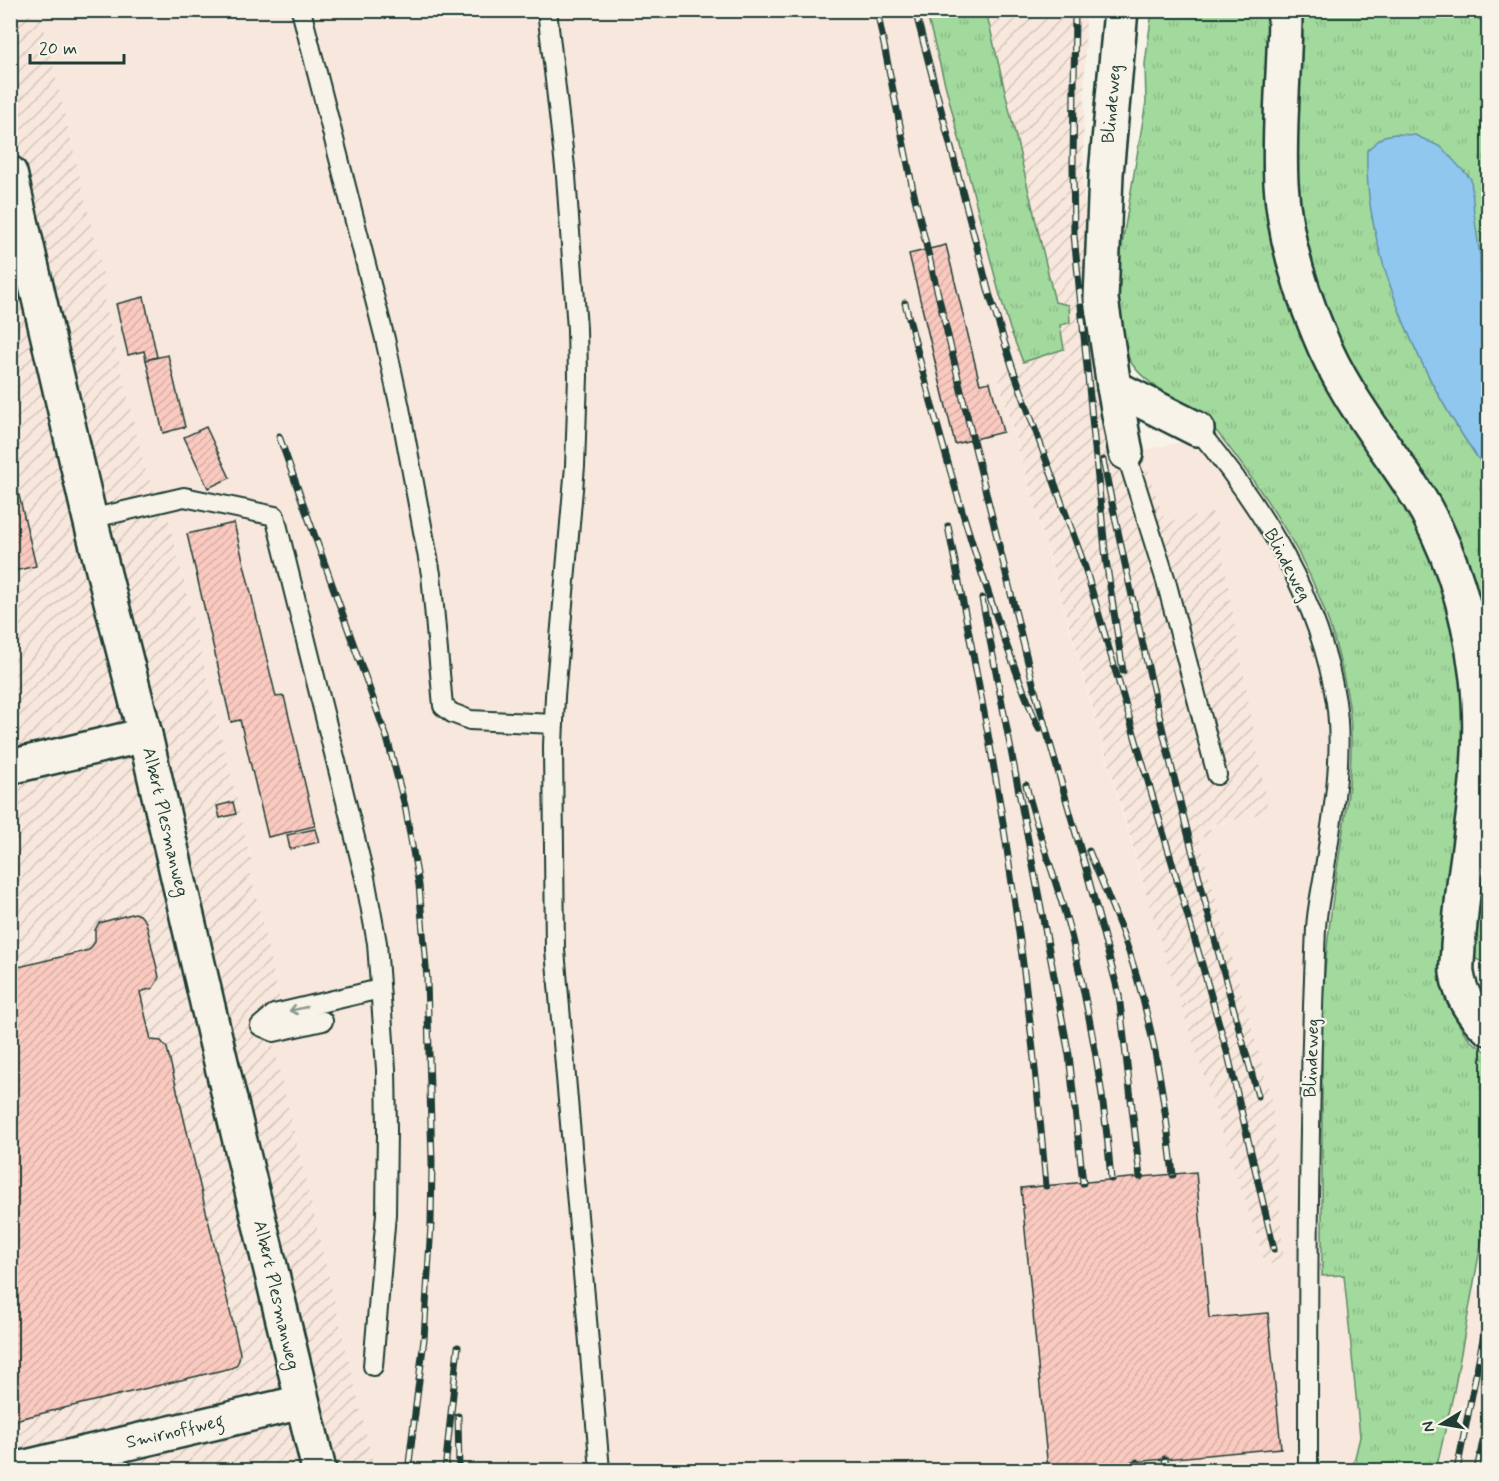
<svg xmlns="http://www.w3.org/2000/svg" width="1499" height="1481" font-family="Mynerve,sans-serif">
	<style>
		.built { fill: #f8e7dc }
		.industrial { fill: url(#industrial-furrows) }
		.grass { fill: url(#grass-tufts); stroke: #608b68; stroke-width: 1.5 }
		.water { fill: #90c7ef; stroke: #6390a4; stroke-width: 1.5 }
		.building { fill: url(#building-hatch); stroke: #1f3d34; stroke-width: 1.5 }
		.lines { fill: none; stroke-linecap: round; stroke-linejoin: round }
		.lane-casing { stroke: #1f3d34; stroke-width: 22 }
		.street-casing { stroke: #1f3d34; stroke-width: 38 }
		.secondary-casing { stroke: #1f3d34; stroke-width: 38 }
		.lane { stroke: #f7f3e8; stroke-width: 18 }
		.street { stroke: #f7f3e8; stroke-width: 33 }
		.secondary { stroke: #f7f3e8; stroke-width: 33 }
		.rail-casing { stroke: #1f3d34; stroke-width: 7 }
		.rail { stroke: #f7f3e8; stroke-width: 4.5; stroke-dasharray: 14; stroke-linecap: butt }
		.oneway { stroke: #8b988e }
		.labels { text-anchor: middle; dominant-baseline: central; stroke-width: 4.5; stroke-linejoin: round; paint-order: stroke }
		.street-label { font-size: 18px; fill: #1f3d34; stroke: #f7f3e8 }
	</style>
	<defs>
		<pattern id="industrial-furrows" width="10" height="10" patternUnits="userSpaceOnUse" patternTransform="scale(1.5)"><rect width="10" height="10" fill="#f8e7dc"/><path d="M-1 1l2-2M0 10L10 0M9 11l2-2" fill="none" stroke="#d4c7bd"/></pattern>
		<pattern id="grass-tufts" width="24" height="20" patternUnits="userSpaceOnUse" patternTransform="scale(1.5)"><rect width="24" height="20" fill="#a2d99d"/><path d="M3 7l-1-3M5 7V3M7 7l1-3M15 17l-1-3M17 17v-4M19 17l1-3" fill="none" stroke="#8bbb88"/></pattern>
		<pattern id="building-hatch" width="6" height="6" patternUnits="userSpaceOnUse" patternTransform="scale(1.5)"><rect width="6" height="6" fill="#facac0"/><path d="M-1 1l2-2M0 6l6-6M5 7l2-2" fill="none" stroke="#d6aea6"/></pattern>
	</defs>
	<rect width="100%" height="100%" fill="#f7f3e8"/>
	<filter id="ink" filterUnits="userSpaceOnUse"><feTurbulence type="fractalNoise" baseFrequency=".0167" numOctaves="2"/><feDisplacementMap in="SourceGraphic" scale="12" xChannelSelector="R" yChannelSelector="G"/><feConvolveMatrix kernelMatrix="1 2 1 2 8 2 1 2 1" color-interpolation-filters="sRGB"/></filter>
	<g filter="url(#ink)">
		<!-- built -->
		<path class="built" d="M 40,11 L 986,11 L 1064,349 L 996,372 L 1136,862 L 1265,1263 L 1272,1100 L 1199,838 L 1209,826 L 1267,812 L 1215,513 L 1165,522 L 1142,450 L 1187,441 L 1210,414 L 1226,433 L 1327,593 L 1478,1270 L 1474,1289 L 1488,1292 L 1488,1470 L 375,1470 L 264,1006 L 280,1000 L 250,871 L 252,861 L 168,517 L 159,513 L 153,485 L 147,476 L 103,295 L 105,282 Z"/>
		<!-- industrial -->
		<g class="industrial">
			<path d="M 10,11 L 40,11 L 105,282 L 103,295 L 147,476 L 153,485 L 159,513 L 168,516 L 252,862 L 250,871 L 280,1001 L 264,1006 L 375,1470 L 11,1470 Z"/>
			<path d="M 986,11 L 1086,11 L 1083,169 L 1087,283 L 1165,522 L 1215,512 L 1268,812 L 1210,825 L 1211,835 L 1199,838 L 1272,1100 L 1284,1265 L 1265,1263 L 1157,931 L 996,371 L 1064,349 L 1059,325 L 1070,323 L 1069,305 L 1056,302 Z"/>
			<path d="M 1470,11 L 1488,11 L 1488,27 Z"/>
		</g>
		<!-- grass -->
		<g class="grass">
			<path d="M 926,11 L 986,11 L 1055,302 L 1069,305 L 1070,323 L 1060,325 L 1064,349 L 1023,362 L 1010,329 L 999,292 Z"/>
			<path d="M 1152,11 L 1265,11 C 1279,48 1262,120 1263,162 C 1264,179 1267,196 1269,213 L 1402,500 L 1426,543 L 1445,593 L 1459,653 L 1466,744 L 1440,955 L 1440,982 L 1447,1004 L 1463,1031 L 1471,1041 L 1488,1053 L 1488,1206 L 1454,1391 L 1436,1470 L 1352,1470 L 1360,1437 L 1344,1275 L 1322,1276 C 1322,1218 1322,1160 1322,1103 C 1322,1063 1321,1023 1324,984 C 1327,939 1333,894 1340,850 C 1347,806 1354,760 1350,715 C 1348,692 1342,669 1336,646 C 1318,579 1283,521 1242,465 C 1230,449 1219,432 1205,419 C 1183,398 1150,390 1132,364 C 1119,344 1116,303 1116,280 L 1146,102 L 1145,64 Z"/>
			<path d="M 1301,11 L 1470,11 L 1488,27 L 1488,645 C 1479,607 1471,569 1455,533 L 1363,389 L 1333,331 L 1308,257 L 1297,184 L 1297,132 Z"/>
			<path d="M 1488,816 L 1488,965 L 1474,958 L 1473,947 Z"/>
		</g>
		<!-- water -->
		<path class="water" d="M 1395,134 L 1415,135 L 1441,147 L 1471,179 L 1474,213 L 1480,256 L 1481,294 L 1488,336 L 1488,472 C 1426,389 1363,256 1367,150 L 1384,136 Z"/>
		<!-- building -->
		<g class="building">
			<path d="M 946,245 L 980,384 L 990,382 L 1003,432 L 955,444 L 909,254 Z"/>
			<path d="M 144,297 L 157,357 L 146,360 L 144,351 L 128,355 L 116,304 Z"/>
			<path d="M 168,355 L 185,427 L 163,433 L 146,360 Z"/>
			<path d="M 206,427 L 230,478 L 208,488 L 184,437 Z"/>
			<path d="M 10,458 L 36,566 L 10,572 Z"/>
			<path d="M 234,523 L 276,697 L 284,696 L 315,826 L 268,837 L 240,720 L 231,722 L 187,534 Z"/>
			<path d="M 233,802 L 236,814 L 220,818 L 217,806 Z"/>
			<path d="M 315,829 L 319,842 L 290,849 L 287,835 Z"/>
			<path d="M 135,913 L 140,915 L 146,922 L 159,977 L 153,988 L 140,992 L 151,1040 L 161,1041 L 167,1048 L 240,1353 L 239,1360 L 236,1366 L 231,1368 L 10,1421 L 10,969 L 89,950 L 95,942 L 95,930 L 99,923 Z"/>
			<path d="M 1196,1172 L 1209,1318 L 1268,1313 L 1281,1448 L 1048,1470 L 1021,1188 Z"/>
		</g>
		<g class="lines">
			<!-- lane casing -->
			<g class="lane-casing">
				<g id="lane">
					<path d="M 301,10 L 385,339 L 400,408 L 431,574 L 443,706 L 452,713 L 470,720 L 554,724"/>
					<path d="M 547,10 L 566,176 L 577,329 L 578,376 L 575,466 L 555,696 L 553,746 L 555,950 L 600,1470"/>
					<path d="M 1197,429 C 1263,508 1320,599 1336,702 C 1344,758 1332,818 1324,874 C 1321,892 1317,910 1316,928 C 1308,1109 1308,1290 1308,1470"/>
					<path d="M 1126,453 L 1166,581 L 1217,775"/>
					<path d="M 90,519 L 184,497 L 275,516 L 365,878 L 377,943 L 386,1069 L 387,1130 L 386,1214 L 373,1366"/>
					<path d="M 323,1021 L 274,1032 L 260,1026 L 274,1014 L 380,989"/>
				</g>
			</g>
			<!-- street casing -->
			<g class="street-casing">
				<g id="street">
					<path d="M 1121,10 L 1106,174 L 1101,299 L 1114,387 L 1197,429"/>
					<path d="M 1285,10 C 1285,68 1278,126 1281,183 C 1284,235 1299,286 1319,334 C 1342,392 1381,439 1414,490 C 1451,547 1469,612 1477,678 C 1485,745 1474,811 1465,877 C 1462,900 1460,923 1458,946 C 1458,955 1456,965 1457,973 C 1460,995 1473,1015 1488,1028"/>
					<path d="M 1114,387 L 1126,453"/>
					<path d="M 10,767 L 145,735"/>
					<path d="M 13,1470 L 302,1402"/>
				</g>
			</g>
			<!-- secondary casing -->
			<g class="secondary-casing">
				<path id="secondary" d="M 10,173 L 90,519 L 145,735 L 215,1037 L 319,1470"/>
			</g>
			<!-- lane -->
			<use href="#lane" class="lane"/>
			<!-- street -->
			<use href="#street" class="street"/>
			<!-- secondary -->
			<use href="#secondary" class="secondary"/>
			<!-- rail casing -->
			<g class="rail-casing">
				<g id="rail">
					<path d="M 877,10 L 913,190 L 973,440 L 1034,687 L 1086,869 L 1119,995 L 1140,1177"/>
					<path d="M 915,10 L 989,293 L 1012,366 L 1084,564 L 1201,961 L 1228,1055 L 1274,1249"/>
					<path d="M 1075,10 L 1073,166 L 1074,235 L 1106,560 L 1123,671"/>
					<path d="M 905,303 C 942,448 982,591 1039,729"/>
					<path d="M 279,436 L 387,738 L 405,806 L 419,885 L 427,979 L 432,1162 L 431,1224 L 424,1339 L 409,1463"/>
					<path d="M 1103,460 C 1147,674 1198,886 1258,1096"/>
					<path d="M 948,526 C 970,640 994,755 1010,870 C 1026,975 1037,1080 1046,1186"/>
					<path d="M 982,598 L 1069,1055 L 1083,1183"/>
					<path d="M 1026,785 C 1039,837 1059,887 1072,939 C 1091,1018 1105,1098 1111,1179"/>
					<path d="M 1089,851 C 1100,878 1112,905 1122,932 C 1151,1010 1164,1093 1173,1175"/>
					<path d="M 458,1416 L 459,1470"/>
					<path d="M 1165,1459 L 1166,1470"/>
					<path d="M 1137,1462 L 1138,1470"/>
					<path d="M 1071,1468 L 1071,1470"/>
					<path d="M 445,1470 L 458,1347"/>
					<path d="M 1457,1470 L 1488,1314"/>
					<path d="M 1477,1470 L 1488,1417"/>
				</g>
			</g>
			<!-- rail -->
			<use href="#rail" class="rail"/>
		</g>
		<!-- one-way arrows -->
		<defs><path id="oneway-shaft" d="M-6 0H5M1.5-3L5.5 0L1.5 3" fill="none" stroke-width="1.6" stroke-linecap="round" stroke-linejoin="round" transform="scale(1.5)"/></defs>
		<use class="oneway" href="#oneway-shaft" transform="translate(298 1009) rotate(167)"/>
	</g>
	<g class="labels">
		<!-- street labels -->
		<g class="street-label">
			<text transform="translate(1112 104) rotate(-85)">Blindeweg</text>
			<text transform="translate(1287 565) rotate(62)">Blindeweg</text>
			<text transform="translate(165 822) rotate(77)">Albert Plesmanweg</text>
			<text transform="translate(1312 1058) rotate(-88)">Blindeweg</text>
			<text transform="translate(276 1295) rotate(77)">Albert Plesmanweg</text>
			<text transform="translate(175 1432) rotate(-13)">Smirnoffweg</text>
		</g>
	</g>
	<!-- margin -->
	<rect width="1499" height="1481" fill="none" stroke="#f7f3e8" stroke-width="36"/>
	<rect x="18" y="18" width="1463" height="1445" fill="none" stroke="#1f3d34" stroke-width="2" filter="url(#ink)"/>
	<!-- north arrow -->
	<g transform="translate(1442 1424) rotate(259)" stroke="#f7f3e8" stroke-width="4.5" paint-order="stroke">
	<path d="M0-4.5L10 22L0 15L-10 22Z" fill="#1f3d34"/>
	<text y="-9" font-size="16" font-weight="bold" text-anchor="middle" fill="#1f3d34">N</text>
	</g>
	<!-- scale -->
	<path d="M30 54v9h94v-9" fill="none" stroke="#1f3d34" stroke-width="3"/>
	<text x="39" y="54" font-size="18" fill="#1f3d34" stroke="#f7f3e8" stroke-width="4.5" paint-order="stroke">20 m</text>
</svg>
